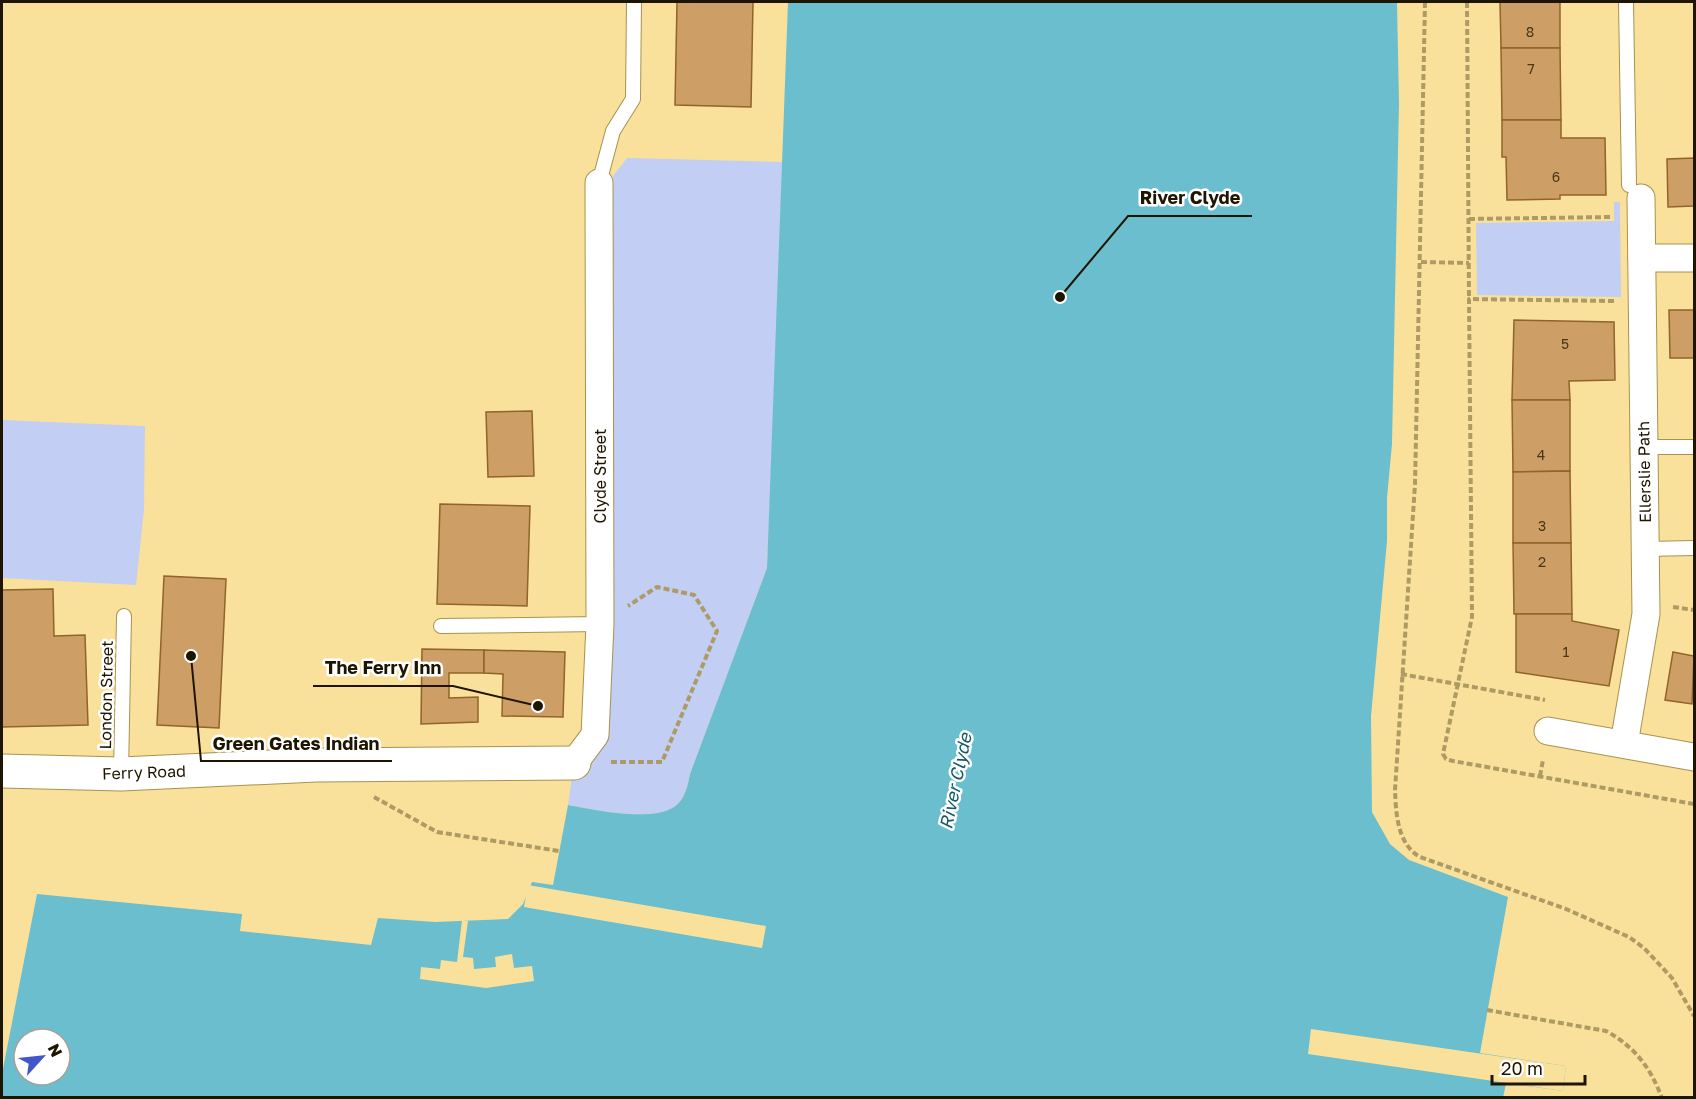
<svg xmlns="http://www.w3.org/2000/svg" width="1696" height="1099" font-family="'Golos Text',sans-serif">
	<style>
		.green { fill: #c2cef3 }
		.water { fill: #6bbece; fill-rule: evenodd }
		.pier { fill: #fae19b }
		.building { fill: #cd9e65; stroke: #90642a; stroke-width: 1.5 }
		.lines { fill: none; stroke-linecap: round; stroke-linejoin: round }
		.lane-casing { stroke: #a9924e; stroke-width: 16 }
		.street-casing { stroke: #a9924e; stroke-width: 29 }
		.primary-casing { stroke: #a9924e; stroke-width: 35 }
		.path { stroke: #ae9a65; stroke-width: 4; stroke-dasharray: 6 3; stroke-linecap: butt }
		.lane { stroke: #fff; stroke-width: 14 }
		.street { stroke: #fff; stroke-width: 27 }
		.primary { stroke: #fff; stroke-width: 33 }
		.labels { text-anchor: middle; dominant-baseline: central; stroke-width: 5; stroke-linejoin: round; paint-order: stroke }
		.number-label { font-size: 14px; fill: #4a3719 }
		.street-label { font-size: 16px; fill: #1e1500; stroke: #fff }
		.water-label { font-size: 18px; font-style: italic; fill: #125a65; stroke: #fff }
		.leader { fill: none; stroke: #1e1500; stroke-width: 2 }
		.callout-dot { fill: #1e1500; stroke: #fff; stroke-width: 2 }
		.callout-label { font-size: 18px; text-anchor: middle; font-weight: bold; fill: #1e1500; stroke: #fff; stroke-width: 5; stroke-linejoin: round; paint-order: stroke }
	</style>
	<rect width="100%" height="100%" fill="#fae19b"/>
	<!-- green -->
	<g class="green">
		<path d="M 627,158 L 784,162 L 767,568 L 690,774 C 688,785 685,800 674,807 C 651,822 594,810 568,805 L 574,763 L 595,735 L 613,176 Z"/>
		<path d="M 1614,202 L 1620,202 L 1621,297 L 1477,295 L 1476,223 L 1614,221 Z"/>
		<path d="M 2,420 L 145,426 L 144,510 L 136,585 L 2,578 Z"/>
	</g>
	<!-- water -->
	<path class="water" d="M 788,2 L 1397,2 L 1399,103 L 1392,444 L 1387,498 L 1387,541 L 1371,716 L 1372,812 L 1390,844 L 1409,860 L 1508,897 L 1480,1053 L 1566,1066 L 1563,1091 L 1506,1083 L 1503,1098 L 2,1098 L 2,1074 L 37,894 L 242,914 L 240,931 L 371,945 L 378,918 L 435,922 L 508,919 L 523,904 L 532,882 L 553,885 L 568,805 C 594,810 651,822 674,807 C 685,800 688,785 690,774 L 767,568 ZM 24,1039 L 60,1039 L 60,1075 L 24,1075 Z"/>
	<!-- pier -->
	<g class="pier">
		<path d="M 528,885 L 766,926 L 762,948 L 524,907 Z"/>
		<path d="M 462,920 L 468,921 L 463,957 L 473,958 L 474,969 L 496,967 L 495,957 L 512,954 L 514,968 L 532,966 L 534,981 L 486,988 L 420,979 L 421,967 L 440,969 L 441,960 L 457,962 Z"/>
		<path d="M 1311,1029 L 1566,1066 L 1563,1091 L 1308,1054 Z"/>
	</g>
	<!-- building -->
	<g class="building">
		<path d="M 677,2 L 753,2 L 751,107 L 675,105 Z"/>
		<path d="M 1500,2 L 1560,2 L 1560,48 L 1501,48 Z"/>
		<path d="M 1501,48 L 1560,48 L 1561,120 L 1502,120 Z"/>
		<path d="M 1502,120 L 1561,120 L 1561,138 L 1605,138 L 1606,195 L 1560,195 L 1560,199 L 1507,200 L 1506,157 L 1502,157 Z"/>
		<path d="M 1694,158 L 1694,206 L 1668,207 L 1667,159 Z"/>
		<path d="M 1669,310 L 1694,310 L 1694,358 L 1670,358 Z"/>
		<path d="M 1514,320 L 1614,322 L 1615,380 L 1569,381 L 1570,400 L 1512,400 Z"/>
		<path d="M 1512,400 L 1570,400 L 1570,471 L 1513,472 Z"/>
		<path d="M 532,411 L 534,476 L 488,477 L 486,412 Z"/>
		<path d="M 1570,471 L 1571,543 L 1513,543 L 1513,472 Z"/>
		<path d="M 440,504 L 530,506 L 527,606 L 437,604 Z"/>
		<path d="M 1513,543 L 1571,543 L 1572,614 L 1514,614 Z"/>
		<path d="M 164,576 L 226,579 L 219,728 L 157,725 Z"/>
		<path d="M 53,589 L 54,636 L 85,635 L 88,725 L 2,727 L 2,590 Z"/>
		<path d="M 1516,614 L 1572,614 L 1572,621 L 1619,630 L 1609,686 L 1516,672 Z"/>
		<path d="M 422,649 L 484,650 L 484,673 L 449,673 L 449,698 L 478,697 L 478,722 L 421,724 Z"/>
		<path d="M 484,650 L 565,652 L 563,717 L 502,716 L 503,674 L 484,673 Z"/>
		<path d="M 1673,652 L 1694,656 L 1692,704 L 1665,700 Z"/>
	</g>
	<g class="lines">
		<!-- lane casing -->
		<g class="lane-casing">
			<g id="lane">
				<path d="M 1626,2 L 1629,185"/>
				<path d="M 599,183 L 613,131 L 633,99 L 634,2"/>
				<path d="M 1644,447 L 1694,447"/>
				<path d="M 1645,549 L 1694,548"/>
				<path d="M 441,626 L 600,624"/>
				<path d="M 121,774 L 124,616"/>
			</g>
		</g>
		<!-- street casing -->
		<g class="street-casing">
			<g id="street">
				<path d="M 1642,258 L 1694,258"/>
				<path d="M 1548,731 L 1694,757"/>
				<path d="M 1624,744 L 1646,614 L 1641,198"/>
				<path d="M 574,763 L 595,735 L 600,624 L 599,183"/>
			</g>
		</g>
		<!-- primary casing -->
		<g class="primary-casing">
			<path id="primary" d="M 2,771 L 121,774 L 316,765 L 574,763"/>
		</g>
		<!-- path -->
		<g class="path">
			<path d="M 1425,2 L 1415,484 L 1395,790 C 1396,813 1397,844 1420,857 L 1566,909 L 1629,937 L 1644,948 L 1672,978 L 1694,1016"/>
			<path d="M 1467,2 L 1469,299"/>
			<path d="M 1469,219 L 1611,217 L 1611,215"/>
			<path d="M 1421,262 L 1469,263"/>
			<path d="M 1614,301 L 1469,299 L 1472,617 L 1443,754 L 1446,759 L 1453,761 L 1694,804"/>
			<path d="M 1673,607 L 1694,610"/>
			<path d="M 1401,674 L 1545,700"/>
			<path d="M 611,762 L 662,762 L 717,631 L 694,595 L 657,587 L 628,606"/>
			<path d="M 1540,776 L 1543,760"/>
			<path d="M 374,797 L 437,832 L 559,851"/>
			<path d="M 1487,1010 L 1606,1031 C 1635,1047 1650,1067 1662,1098"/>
		</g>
		<!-- lane -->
		<use href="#lane" class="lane"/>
		<!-- street -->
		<use href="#street" class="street"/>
		<!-- primary -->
		<use href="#primary" class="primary"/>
	</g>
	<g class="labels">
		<!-- number labels -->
		<g class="number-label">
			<text x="1530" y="31">8</text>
			<text x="1531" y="68">7</text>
			<text x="1556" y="176">6</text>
			<text x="1565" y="343">5</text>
			<text x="1541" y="454">4</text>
			<text x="1542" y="525">3</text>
			<text x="1542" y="561">2</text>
			<text x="1566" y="651">1</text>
		</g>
		<!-- street labels -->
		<g class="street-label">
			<text transform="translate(1644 472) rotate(-91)">Ellerslie Path</text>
			<text transform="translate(600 476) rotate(-90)">Clyde Street</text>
			<text transform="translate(106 695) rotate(-89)">London Street</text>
			<text transform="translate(144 772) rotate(-2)">Ferry Road</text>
		</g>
		<!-- water labels -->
		<g class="water-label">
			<text transform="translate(955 781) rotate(-78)">River Clyde</text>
		</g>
	</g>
	<!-- callouts -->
	<path class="leader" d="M1060 297L1128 216H1252M538 706L453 686H313M191 656L201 761H392"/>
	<g class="callout-dot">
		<circle cx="1060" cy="297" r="6"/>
		<circle cx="538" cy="706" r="6"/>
		<circle cx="191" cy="656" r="6"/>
	</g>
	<g class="callout-label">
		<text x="1190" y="204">River Clyde</text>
		<text x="383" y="674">The Ferry Inn</text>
		<text x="296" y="750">Green Gates Indian</text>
	</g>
	<!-- border -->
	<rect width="1696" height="1099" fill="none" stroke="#1e1500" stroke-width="6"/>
	<!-- north arrow -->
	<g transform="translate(42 1057) rotate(63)"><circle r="28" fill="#ffffff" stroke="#a5a199" stroke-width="1.5"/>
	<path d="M0-4.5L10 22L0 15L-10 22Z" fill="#4256ca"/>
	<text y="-9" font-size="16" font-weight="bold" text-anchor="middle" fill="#1e1500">N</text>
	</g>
	<!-- scale -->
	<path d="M1492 1075v9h93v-9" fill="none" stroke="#1e1500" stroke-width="3"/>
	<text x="1501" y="1075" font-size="18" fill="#1e1500" stroke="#ffffff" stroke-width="4.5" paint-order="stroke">20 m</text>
</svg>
